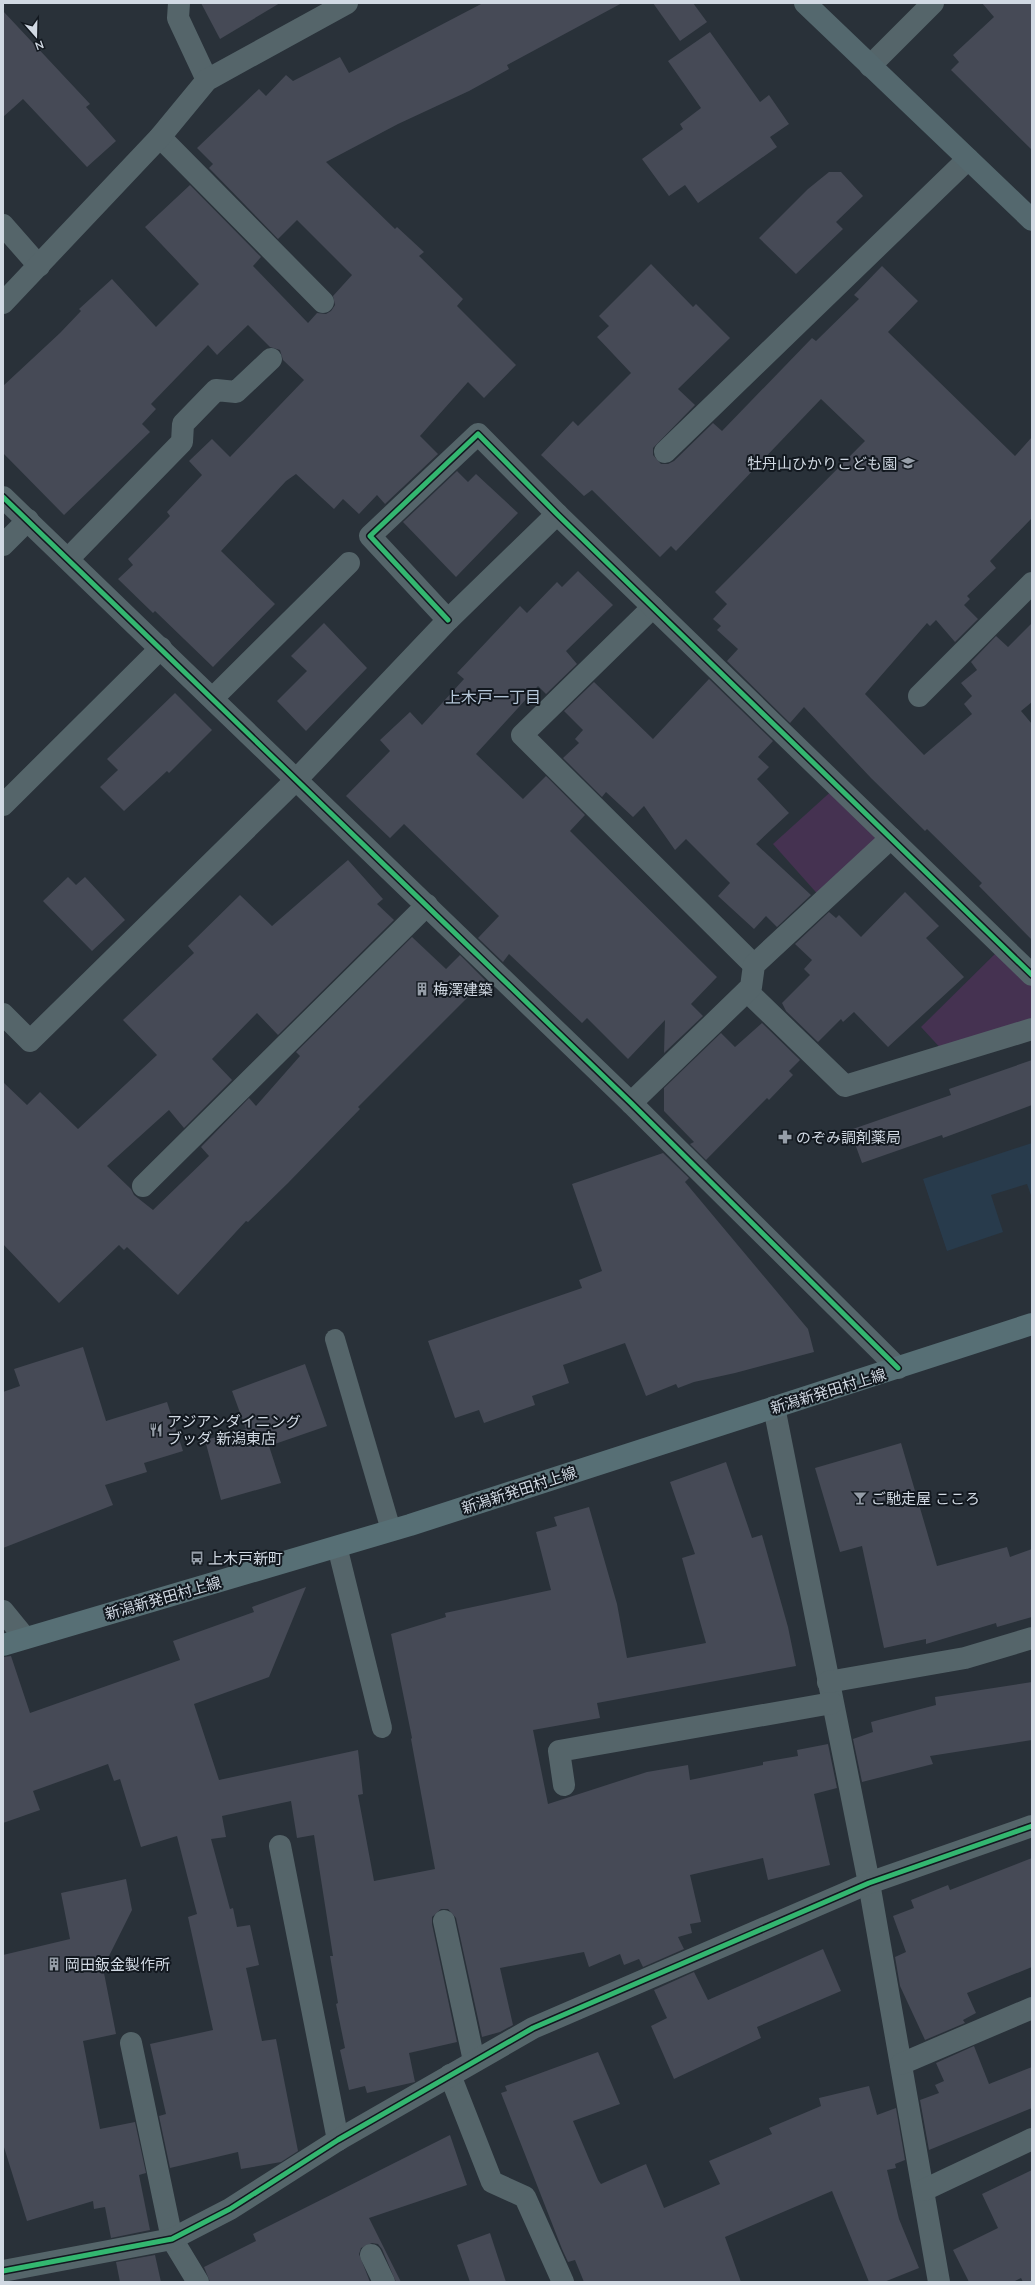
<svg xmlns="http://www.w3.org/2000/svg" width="1035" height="2285" font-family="Mulish,'Noto Sans JP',sans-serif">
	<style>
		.built { fill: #283b4c }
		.green { fill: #453251 }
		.building { fill: #464a56 }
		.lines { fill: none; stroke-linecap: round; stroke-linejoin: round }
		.lane { stroke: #55656a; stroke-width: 20 }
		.street { stroke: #55656a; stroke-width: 22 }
		.secondary { stroke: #54686e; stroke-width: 22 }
		.primary { stroke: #576f75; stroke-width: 22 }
		.cycleway-casing { stroke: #12181f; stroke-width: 8 }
		.cycleway { stroke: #33b770; stroke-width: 5 }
		.labels { text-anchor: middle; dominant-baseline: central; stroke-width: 4; stroke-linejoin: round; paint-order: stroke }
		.poi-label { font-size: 15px; fill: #d1d9e3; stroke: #12181f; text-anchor: start }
		.street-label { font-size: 15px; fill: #d1d9e3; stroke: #12181f }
		.neighbourhood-label { font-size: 16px; fill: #b6c7d9; stroke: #12181f }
	</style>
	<rect width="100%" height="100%" fill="#293139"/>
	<!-- built -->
	<path class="built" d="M 1032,1143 L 1032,1198 L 1027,1184 L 991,1195 L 1003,1232 L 947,1251 L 923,1179 Z"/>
	<!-- green -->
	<g class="green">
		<path d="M 836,787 L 887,838 L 822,899 L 773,844 Z"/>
		<path d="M 1001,948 L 1032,978 L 1032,1026 L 945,1053 L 921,1027 Z"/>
	</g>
	<!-- building -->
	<g class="building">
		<path d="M 201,3 L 280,3 L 220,39 Z"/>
		<path d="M 483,3 L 622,3 L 507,65 L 509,69 L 469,91 L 398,124 L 326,162 L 395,229 L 397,227 L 424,252 L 419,256 L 463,299 L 457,306 L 516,365 L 484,398 L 468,382 L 420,436 L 438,454 L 385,504 L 377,495 L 359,514 L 343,499 L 334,509 L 296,474 L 286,481 L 221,551 L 275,604 L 213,667 L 155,611 L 153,613 L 118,579 L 133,565 L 128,559 L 170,516 L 167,512 L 202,475 L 189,461 L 212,439 L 230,457 L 304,380 L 283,360 L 280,350 L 270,347 L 248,325 L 217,355 L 208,345 L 151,404 L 156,409 L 142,424 L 150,432 L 64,515 L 3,453 L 3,386 L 60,333 L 81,311 L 79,309 L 112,279 L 156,327 L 199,284 L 145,227 L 190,185 L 261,257 L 253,266 L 308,323 L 317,313 L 326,314 L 331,311 L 335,305 L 333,296 L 352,275 L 297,220 L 278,239 L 209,168 L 213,164 L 197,148 L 259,89 L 266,96 L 286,75 L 293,81 L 340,57 L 349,73 Z"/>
		<path d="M 653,3 L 693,3 L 707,22 L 680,41 Z"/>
		<path d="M 982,3 L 1032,3 L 1032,150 L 951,70 L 959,62 L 953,55 L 994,17 Z"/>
		<path d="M 3,11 L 90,104 L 86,107 L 116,141 L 87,167 L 23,99 L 3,117 Z"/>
		<path d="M 710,32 L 760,102 L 769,95 L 789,124 L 770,137 L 777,147 L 698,203 L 685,185 L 669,196 L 642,159 L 683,129 L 680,124 L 701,108 L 668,61 Z"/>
		<path d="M 829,172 L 841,172 L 863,196 L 836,222 L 843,229 L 796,274 L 759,238 L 808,189 Z"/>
		<path d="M 651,264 L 693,307 L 696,304 L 730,338 L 678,389 L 695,405 L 653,448 L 653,455 L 661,464 L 668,464 L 674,461 L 713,423 L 722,431 L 812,338 L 816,341 L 859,299 L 854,295 L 882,266 L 918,301 L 888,332 L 1015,456 L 1032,437 L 1032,518 L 990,561 L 996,568 L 967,596 L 970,599 L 964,605 L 978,619 L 955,642 L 936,620 L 930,626 L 927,623 L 865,694 L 924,755 L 972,714 L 964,704 L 972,696 L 961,683 L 977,670 L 971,662 L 996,636 L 1008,647 L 1032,623 L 1032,702 L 1021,711 L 1032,724 L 1032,940 L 979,886 L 982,883 L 927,829 L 925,831 L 871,778 L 804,707 L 790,723 L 727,661 L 738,649 L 717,630 L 721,626 L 713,619 L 727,604 L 715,592 L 865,441 L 821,399 L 676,551 L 671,546 L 660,557 L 592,490 L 584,496 L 541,455 L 573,421 L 578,426 L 631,373 L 597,337 L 609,326 L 599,316 Z"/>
		<path d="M 457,471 L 468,482 L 476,474 L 518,513 L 456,577 L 403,522 Z"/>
		<path d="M 578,571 L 613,605 L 566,651 L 577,664 L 546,694 L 538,686 L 476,754 L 523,799 L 546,776 L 585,815 L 570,831 L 717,977 L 691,1004 L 703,1016 L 664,1053 L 665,1020 L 628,1059 L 587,1018 L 582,1023 L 509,954 L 503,962 L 478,938 L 499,916 L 404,824 L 390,838 L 346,796 L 390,751 L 380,740 L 410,712 L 422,725 L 464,679 L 457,673 L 520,606 L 527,613 L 557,582 L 562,587 Z"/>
		<path d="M 324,623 L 367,668 L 306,731 L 277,701 L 307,671 L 291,656 Z"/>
		<path d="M 709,679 L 773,741 L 758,757 L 769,767 L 757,779 L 789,813 L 756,844 L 811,895 L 777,927 L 766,916 L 754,929 L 718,896 L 730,883 L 686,839 L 675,850 L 644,806 L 633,817 L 606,792 L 602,797 L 563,758 L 579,743 L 575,739 L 583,730 L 564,711 L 594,682 L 653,739 Z"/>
		<path d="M 175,693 L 212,730 L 169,773 L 167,771 L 124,811 L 100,787 L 118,770 L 107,759 Z"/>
		<path d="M 348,860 L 383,899 L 377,904 L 394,920 L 278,1035 L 257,1013 L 212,1059 L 232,1080 L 184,1128 L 169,1110 L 107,1166 L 131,1189 L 134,1195 L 153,1210 L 209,1156 L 201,1147 L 249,1098 L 256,1106 L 300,1056 L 296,1052 L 412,937 L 446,969 L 460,955 L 485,980 L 358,1107 L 360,1109 L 288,1183 L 248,1222 L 246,1221 L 178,1295 L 127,1247 L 124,1250 L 119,1245 L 59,1303 L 3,1244 L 3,1082 L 27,1105 L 40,1092 L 78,1129 L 157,1055 L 123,1020 L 194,953 L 188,946 L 240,895 L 272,926 Z"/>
		<path d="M 68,877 L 76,885 L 85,877 L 125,920 L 92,951 L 43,901 Z"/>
		<path d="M 905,892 L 939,926 L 926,938 L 964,977 L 888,1047 L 854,1012 L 843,1022 L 841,1019 L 818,1042 L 786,1011 L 782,1003 L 810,975 L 804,969 L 812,960 L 795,944 L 829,912 L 836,918 L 839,915 L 861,937 Z"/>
		<path d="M 762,1023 L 800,1060 L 789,1071 L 793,1075 L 769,1100 L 767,1098 L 706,1160 L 690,1144 L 694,1142 L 664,1111 L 664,1088 L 721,1033 L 735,1047 Z"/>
		<path d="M 1032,1060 L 1032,1105 L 943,1138 L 942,1135 L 862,1163 L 850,1130 L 951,1095 L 949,1089 Z"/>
		<path d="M 663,1153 L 689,1178 L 685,1182 L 808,1329 L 814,1352 L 735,1373 L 694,1382 L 678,1388 L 676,1384 L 646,1396 L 625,1343 L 563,1365 L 569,1383 L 532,1396 L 535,1405 L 484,1423 L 479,1410 L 455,1418 L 428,1341 L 582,1288 L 579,1280 L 602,1271 L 572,1184 Z"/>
		<path d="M 83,1347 L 106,1421 L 167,1402 L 183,1451 L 144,1463 L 147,1472 L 105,1485 L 113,1505 L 3,1548 L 3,1392 L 20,1386 L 14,1369 Z"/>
		<path d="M 305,1364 L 327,1426 L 269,1446 L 281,1483 L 221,1500 L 205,1440 L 246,1429 L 232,1391 Z"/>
		<path d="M 901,1443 L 937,1566 L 1007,1547 L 1010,1557 L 1032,1549 L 1032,1617 L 997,1627 L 996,1623 L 926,1644 L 926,1639 L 884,1648 L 862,1546 L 840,1552 L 815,1468 Z"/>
		<path d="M 726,1462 L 752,1538 L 762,1535 L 788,1627 L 796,1666 L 597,1703 L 600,1718 L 533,1730 L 548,1804 L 647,1772 L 688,1765 L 690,1780 L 763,1765 L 763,1762 L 798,1756 L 797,1750 L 828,1744 L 837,1788 L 814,1794 L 830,1865 L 768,1880 L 763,1858 L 690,1875 L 701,1922 L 690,1924 L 692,1933 L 678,1937 L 684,1949 L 643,1967 L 639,1959 L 624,1965 L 620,1954 L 589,1967 L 584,1952 L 500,1968 L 513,2025 L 500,2032 L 482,2037 L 456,1918 L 448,1909 L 441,1909 L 432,1917 L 432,1924 L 457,2042 L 409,2053 L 415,2082 L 367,2093 L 365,2086 L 349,2090 L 340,2050 L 345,2048 L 336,2004 L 338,2003 L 330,1956 L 333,1956 L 314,1835 L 297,1838 L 291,1801 L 222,1816 L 226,1837 L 211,1839 L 230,1909 L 233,1908 L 237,1927 L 250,1925 L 259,1965 L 246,1968 L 262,2041 L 276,2039 L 298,2151 L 281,2162 L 241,2169 L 238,2152 L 170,2168 L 159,2116 L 166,2114 L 150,2044 L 213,2030 L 188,1917 L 197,1914 L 177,1836 L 141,1847 L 120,1779 L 114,1781 L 108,1764 L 33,1791 L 40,1810 L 3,1823 L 3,1657 L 11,1656 L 30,1713 L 180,1660 L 173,1641 L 254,1612 L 252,1607 L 306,1587 L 269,1677 L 194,1704 L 219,1780 L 358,1750 L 363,1794 L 358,1795 L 374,1881 L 435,1869 L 411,1739 L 412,1738 L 391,1634 L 446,1617 L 445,1613 L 551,1590 L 536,1532 L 557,1526 L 554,1517 L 589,1507 L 617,1604 L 627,1658 L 706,1643 L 682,1558 L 695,1554 L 670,1482 Z"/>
		<path d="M 1032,1682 L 1032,1740 L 930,1756 L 933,1764 L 862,1782 L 853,1739 L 873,1732 L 871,1722 L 936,1705 L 935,1697 Z"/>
		<path d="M 1032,1858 L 1032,1967 L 967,1993 L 976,2013 L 963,2020 L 965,2023 L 925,2040 L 900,1986 L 895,1957 L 906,1952 L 893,1916 L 914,1908 L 911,1900 L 948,1885 L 950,1890 Z"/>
		<path d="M 126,1879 L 132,1910 L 103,1968 L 116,2034 L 83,2041 L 100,2129 L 135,2122 L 146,2173 L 139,2175 L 150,2230 L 111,2238 L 105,2207 L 94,2209 L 93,2201 L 27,2221 L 3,2144 L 3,1955 L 70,1939 L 61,1893 Z"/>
		<path d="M 823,1949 L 841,1991 L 757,2027 L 761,2038 L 674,2079 L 651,2026 L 667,2018 L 654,1990 L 694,1972 L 708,2000 Z"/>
		<path d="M 974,2046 L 989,2084 L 1032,2067 L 1032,2108 L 929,2150 L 920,2100 L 939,2093 L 935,2085 L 944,2081 L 936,2063 Z"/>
		<path d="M 598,2052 L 620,2104 L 573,2121 L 598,2180 L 601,2184 L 646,2164 L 664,2208 L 720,2184 L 709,2161 L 772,2134 L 769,2128 L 821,2106 L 819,2098 L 869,2086 L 877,2115 L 896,2108 L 905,2160 L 895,2164 L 896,2168 L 887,2170 L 899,2219 L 919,2268 L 884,2282 L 869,2282 L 832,2191 L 725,2237 L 741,2282 L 584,2282 L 575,2260 L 568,2262 L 562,2249 L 501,2093 L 507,2091 L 505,2086 Z"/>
		<path d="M 450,2135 L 467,2185 L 369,2218 L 401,2282 L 396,2282 L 382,2249 L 378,2244 L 372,2243 L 361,2248 L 359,2254 L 370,2282 L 210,2282 L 204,2267 L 256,2241 L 253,2234 Z"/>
		<path d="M 1032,2170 L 1032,2282 L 1023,2282 L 1021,2278 L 1013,2282 L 969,2282 L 953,2250 L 998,2228 L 982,2194 Z"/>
		<path d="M 490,2233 L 506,2282 L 470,2282 L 457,2245 Z"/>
		<path d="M 155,2255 L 161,2282 L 120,2282 L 116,2262 Z"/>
	</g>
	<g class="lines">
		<!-- lane -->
		<g class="lane">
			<path d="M 335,1339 L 391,1530"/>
			<path d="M 337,1546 L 382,1728"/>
		</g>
		<!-- street -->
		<g class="street">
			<path d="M 179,3 L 178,18 L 207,80"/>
			<path d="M 870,66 L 933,3"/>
			<path d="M 160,137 L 323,302"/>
			<path d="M 3,225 L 39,266"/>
			<path d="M 3,303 L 160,137 L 207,80 L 347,3"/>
			<path d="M 665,452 L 968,159"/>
			<path d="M 3,497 L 631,1103 L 898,1368"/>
			<path d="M 3,545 L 28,520"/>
			<path d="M 68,559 L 182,442 L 183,424 L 216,390 L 236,392 L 271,359"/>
			<path d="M 653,607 L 522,735 L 754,965"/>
			<path d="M 448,620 L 370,536 L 478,434 L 557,514 L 1032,975"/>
			<path d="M 919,696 L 1032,583"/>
			<path d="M 213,698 L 349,563"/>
			<path d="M 3,805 L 161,648"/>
			<path d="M 747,991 L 845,1086 L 1032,1029"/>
			<path d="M 3,1014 L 30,1041 L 297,779 L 448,620 L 557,514"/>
			<path d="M 631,1103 L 751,987 L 754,965 L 891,838"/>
			<path d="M 143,1186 L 427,905"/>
			<path d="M 774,1407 L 869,1883 L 939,2282"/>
			<path d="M 3,1611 L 25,1638"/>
			<path d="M 828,1682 L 965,1658 L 1032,1638"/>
			<path d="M 564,1785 L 559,1751 L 832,1703"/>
			<path d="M 280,1846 L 338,2140"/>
			<path d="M 444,1921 L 474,2061"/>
			<path d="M 131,2043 L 172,2239 L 198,2282"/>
			<path d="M 901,2064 L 1032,2008"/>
			<path d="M 450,2075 L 492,2182 L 525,2197 L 563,2282"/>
			<path d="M 924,2190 L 1032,2139"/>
			<path d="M 371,2255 L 384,2282"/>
			<path d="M 3,2271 L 172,2239 L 230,2209 L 338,2140 L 533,2028 L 869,1883 L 1032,1826"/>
		</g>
		<!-- secondary -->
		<path class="secondary" d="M 805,3 L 1032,220"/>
		<!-- primary -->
		<path class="primary" d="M 3,1645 L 410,1525 L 1032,1324"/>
		<!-- cycleway casing -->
		<g class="cycleway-casing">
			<g id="cycleway">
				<path d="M 3,497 L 631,1103 L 898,1368"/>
				<path d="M 448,620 L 370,536 L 478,434 L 557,514 L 1032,975"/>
				<path d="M 3,2271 L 172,2239 L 230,2209 L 338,2140 L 533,2028 L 869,1883 L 1032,1826"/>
			</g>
		</g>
		<!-- cycleway -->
		<use href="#cycleway" class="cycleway"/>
	</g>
	<!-- icons -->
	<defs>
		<g id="school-bare" transform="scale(1.08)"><path d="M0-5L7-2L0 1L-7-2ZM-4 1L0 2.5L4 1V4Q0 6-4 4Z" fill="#969ea8" stroke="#12181f" stroke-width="2.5" paint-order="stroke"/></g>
		<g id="building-bare" transform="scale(1.08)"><path d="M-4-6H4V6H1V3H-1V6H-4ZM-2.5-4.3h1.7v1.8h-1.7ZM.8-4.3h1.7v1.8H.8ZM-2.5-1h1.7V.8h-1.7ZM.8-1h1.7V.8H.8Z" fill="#969ea8" stroke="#12181f" stroke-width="2.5" paint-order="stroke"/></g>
		<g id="pharmacy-bare" transform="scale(1.08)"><path d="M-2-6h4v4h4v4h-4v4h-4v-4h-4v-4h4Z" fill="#969ea8" stroke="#12181f" stroke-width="2.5" paint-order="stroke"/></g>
		<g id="restaurant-bare" transform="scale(1.08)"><path d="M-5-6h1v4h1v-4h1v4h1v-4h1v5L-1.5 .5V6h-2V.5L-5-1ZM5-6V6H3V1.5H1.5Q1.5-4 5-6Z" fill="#969ea8" stroke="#12181f" stroke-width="2.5" paint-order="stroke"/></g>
		<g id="bar-bare" transform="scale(1.08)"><path d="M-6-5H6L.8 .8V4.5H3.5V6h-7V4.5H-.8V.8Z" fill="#969ea8" stroke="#12181f" stroke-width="2.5" paint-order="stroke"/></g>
		<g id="bus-bare" transform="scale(1.08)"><path d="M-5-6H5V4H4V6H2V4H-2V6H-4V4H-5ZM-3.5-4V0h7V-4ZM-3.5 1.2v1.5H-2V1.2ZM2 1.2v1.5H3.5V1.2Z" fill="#969ea8" stroke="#12181f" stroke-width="2.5" paint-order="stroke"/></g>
	</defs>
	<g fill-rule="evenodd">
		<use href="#school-bare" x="908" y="463"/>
		<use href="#building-bare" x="422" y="989"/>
		<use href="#pharmacy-bare" x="785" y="1137"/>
		<use href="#restaurant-bare" x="156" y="1430"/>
		<use href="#bar-bare" x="860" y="1498"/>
		<use href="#bus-bare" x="197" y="1558"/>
		<use href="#building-bare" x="54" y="1964"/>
	</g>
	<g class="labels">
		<!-- poi labels -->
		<g class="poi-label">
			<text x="897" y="463" text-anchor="end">牡丹山ひかりこども園</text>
			<text x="433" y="989">梅澤建築</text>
			<text x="796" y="1137">のぞみ調剤薬局</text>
			<text x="167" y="1421">アジアンダイニング<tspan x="167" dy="17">ブッダ 新潟東店</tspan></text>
			<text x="871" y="1498">ご馳走屋 こころ</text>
			<text x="208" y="1558">上木戸新町</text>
			<text x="65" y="1964">岡田鈑金製作所</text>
		</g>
		<!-- street labels -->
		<g class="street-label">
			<text transform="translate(828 1391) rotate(-17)">新潟新発田村上線</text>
			<text transform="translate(519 1490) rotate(-18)">新潟新発田村上線</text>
			<text transform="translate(163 1598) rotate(-16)">新潟新発田村上線</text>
		</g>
		<!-- neighbourhood labels -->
		<g class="neighbourhood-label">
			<text x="493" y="697">上木戸一丁目</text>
		</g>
	</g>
	<!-- border -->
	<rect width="1035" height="2285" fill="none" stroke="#d1d9e3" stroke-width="8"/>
	<!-- north arrow -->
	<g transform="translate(36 36) rotate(160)" stroke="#12181f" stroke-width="3" paint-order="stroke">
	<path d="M0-3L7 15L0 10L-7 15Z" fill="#d1d9e3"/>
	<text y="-6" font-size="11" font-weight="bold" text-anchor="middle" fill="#d1d9e3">N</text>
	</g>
</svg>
